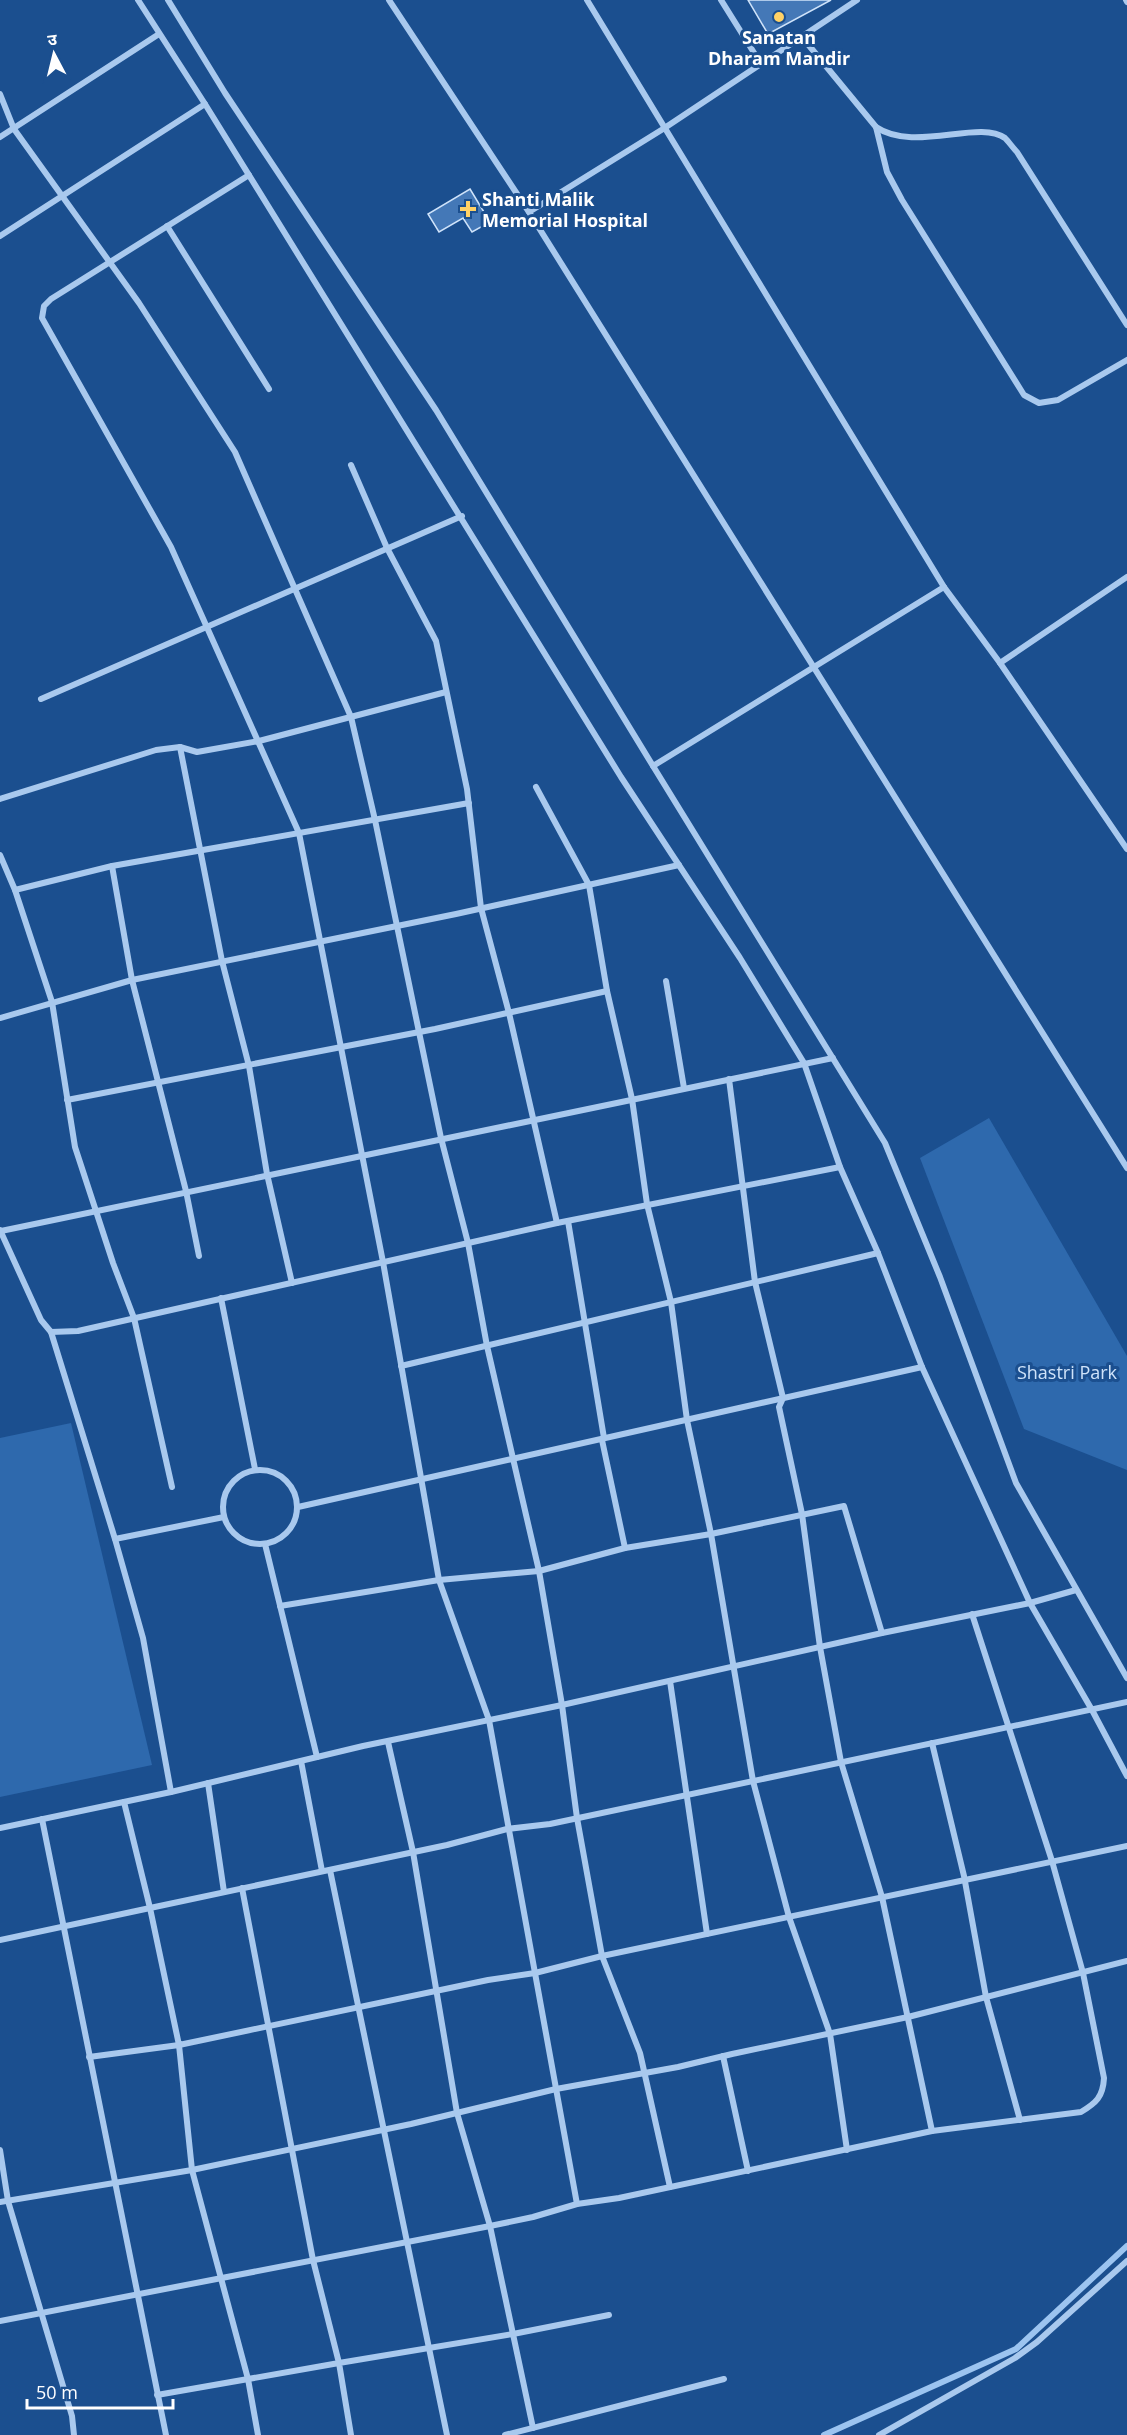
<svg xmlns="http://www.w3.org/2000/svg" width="1127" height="2435" font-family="'Open Sans','Noto Sans Devanagari',sans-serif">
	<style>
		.green { fill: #2e69ad }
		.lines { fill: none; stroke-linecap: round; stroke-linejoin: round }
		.stream { stroke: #9cc4f0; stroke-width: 6 }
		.building { fill: #4478b7; stroke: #cfe3fa; stroke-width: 1.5 }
		.minor { stroke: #a9c9ee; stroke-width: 6 }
		.poi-dot { fill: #ffd166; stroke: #1b4f8f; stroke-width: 2 }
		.labels { text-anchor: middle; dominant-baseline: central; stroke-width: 6; stroke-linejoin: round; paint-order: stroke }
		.poi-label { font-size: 18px; font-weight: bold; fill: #fff; stroke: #1b4f8f }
		.park-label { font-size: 18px; fill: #cfe3fa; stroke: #1b4f8f }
	</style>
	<rect width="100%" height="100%" fill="#1b4f8f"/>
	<!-- green -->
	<g class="green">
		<path d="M 989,1118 L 1127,1356 L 1127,1470 L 1024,1429 L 920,1158 Z"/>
		<path d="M 71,1423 L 152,1765 L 0,1797 L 0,1438 Z"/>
	</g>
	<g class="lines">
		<!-- stream -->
		<path class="stream" d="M 824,2435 L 1016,2349 L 1127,2246"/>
	</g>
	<!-- building -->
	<g class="building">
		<path d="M 748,0 L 831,0 L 768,34 Z"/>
		<path d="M 470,189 L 490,222 L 472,232 L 463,218 L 439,232 L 428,214 Z"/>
	</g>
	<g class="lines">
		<!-- minor -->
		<g class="minor">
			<path d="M 138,0 L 205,104 L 621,777 L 740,958 L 804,1063 L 840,1167 L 878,1253 L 922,1367 L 1030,1603 L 1092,1710 L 1127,1776"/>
			<path d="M 168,0 L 225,93 L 436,410 L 653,766"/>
			<path d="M 389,0 L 529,212 L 1127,1168"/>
			<path d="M 587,0 L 944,587 L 1000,663 L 1127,849"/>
			<path d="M 721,0 L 761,64"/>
			<path d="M 1126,0 L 1127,2"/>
			<path d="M 802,37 L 876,127 C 914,153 979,119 1005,138 C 1009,142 1013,148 1017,152 L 1127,325"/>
			<path d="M 0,94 L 14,129 L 139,303 L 235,452 L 351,717 L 375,820 L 441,1138 L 468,1243 L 487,1346 L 539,1571 L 562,1705 L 577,1818 L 602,1956 L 640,2053 L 670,2187"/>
			<path d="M 876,127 L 887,172 L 902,200 L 1024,395 L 1039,403 L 1058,400 L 1127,360"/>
			<path d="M 0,137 L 159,34"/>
			<path d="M 249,175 L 51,299 L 44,306 L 42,318 L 171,547 L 299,833 L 383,1262 L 439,1580 L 489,1720 L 577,2204"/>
			<path d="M 529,212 L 663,129 L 857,0"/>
			<path d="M 167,226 L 269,389"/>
			<path d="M 0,236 L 205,104"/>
			<path d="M 351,465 L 387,548 L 436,641 L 467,789 L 481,908 L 509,1013 L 557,1223"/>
			<path d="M 944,587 L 653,766 L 885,1143 L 940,1277 L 1016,1483 L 1127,1678"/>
			<path d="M 1000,663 L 1127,577"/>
			<path d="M 41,699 L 462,516"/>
			<path d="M 180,747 L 222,961 L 249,1066 L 267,1174 L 292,1283"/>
			<path d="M 536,787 L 589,885 L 607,991 L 632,1099 L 647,1204 L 671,1302 L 687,1420 L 711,1534 L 753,1781 L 789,1917 L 830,2034 L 847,2150"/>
			<path d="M 0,799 L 156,750 L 180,747 L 197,752 L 259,741 L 446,692"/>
			<path d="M 0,855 L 15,890 L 52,1002 L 75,1147 L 113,1263 L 134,1318 L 172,1487"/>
			<path d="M 112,866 L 132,980 L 186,1191 L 199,1256"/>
			<path d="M 15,890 L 112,866 L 469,803"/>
			<path d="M 666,981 L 684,1088"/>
			<path d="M 0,1018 L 132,980 L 456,914 L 679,865"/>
			<path d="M 67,1100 L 435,1029 L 607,991"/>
			<path d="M 568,1221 L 604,1438 L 602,1440 L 625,1548"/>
			<path d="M 0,1230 L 41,1320 L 51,1332 L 78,1331 L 557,1223 L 840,1167"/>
			<path d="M 1,1231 L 833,1058"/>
			<path d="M 221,1298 L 255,1469"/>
			<path d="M 51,1332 L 115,1539 L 143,1638 L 171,1792"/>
			<path d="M 401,1366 L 878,1253"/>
			<circle cx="260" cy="1507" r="37"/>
			<path d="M 298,1507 L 922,1367"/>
			<path d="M 115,1539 L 224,1517"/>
			<path d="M 265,1544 L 317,1757"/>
			<path d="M 280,1606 L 439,1580 L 539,1571 L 625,1548 L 711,1534 L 844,1506 L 882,1633"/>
			<path d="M 670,1681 L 707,1934"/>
			<path d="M 1127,1702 L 550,1824 L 507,1829 L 447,1845 L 150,1908 L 179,2045 L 488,1980 L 535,1973 L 602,1956 L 1127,1846"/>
			<path d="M 932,1743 L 964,1876 L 986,1997 L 1020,2120"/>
			<path d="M 301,1761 L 322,1871"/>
			<path d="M 208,1783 L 224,1892"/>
			<path d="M 42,1819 L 166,2435"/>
			<path d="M 0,1828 L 171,1792 L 363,1746 L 562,1705 L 882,1633 L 1030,1603 L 1076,1590"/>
			<path d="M 330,1870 L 447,2435"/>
			<path d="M 0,1940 L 150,1908 L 124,1802"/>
			<path d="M 723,2056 L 748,2171"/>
			<path d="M 89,2057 L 179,2045 L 192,2170 L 248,2379 L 258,2435"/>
			<path d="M 932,2131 L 1081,2112 C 1096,2103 1103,2097 1104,2078 L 1083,1973 L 1052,1861 L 972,1614"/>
			<path d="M 0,2150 L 8,2201 L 72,2416 L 74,2435"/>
			<path d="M 0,2202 L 192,2170 L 411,2124 L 556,2089 L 678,2067 L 732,2054 L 908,2017 L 1127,1961"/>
			<path d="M 0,2321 L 490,2226 L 457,2113 L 413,1852 L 388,1742"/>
			<path d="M 157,2395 L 339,2363 L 313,2260 L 242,1888"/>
			<path d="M 533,2428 L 490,2226 L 533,2217 L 577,2204 L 619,2198 L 932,2131 L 882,1897 L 841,1762 L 820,1647 L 802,1514 L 779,1407 L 783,1398 L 755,1282 L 729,1079"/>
			<path d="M 351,2435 L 339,2363 L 513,2334 L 609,2315"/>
			<path d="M 505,2435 L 724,2379"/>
			<path d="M 879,2435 L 1015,2358 L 1037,2342 L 1127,2261"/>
		</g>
	</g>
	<!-- markers -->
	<g class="poi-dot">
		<circle cx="779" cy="17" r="6"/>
		<path d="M465 200h6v6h6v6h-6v6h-6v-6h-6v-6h6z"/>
	</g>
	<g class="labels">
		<!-- poi labels -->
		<g class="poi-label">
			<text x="779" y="37">Sanatan<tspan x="779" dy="21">Dharam Mandir</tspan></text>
			<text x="482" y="199" text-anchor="start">Shanti Malik<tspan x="482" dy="21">Memorial Hospital</tspan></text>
		</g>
		<!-- park labels -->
		<g class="park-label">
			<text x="1067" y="1372">Shastri Park</text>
		</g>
	</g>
	<!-- north arrow -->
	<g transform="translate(54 54) rotate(353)" stroke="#1b4f8f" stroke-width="4.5" paint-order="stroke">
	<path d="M0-4.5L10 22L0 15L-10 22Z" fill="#ffffff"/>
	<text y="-9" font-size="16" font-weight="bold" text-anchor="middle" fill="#ffffff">उ</text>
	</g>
	<!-- scale -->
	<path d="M27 2399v9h146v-9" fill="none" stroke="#ffffff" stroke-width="3"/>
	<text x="36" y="2399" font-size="18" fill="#ffffff" stroke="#1b4f8f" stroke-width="4.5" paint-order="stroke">50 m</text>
</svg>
